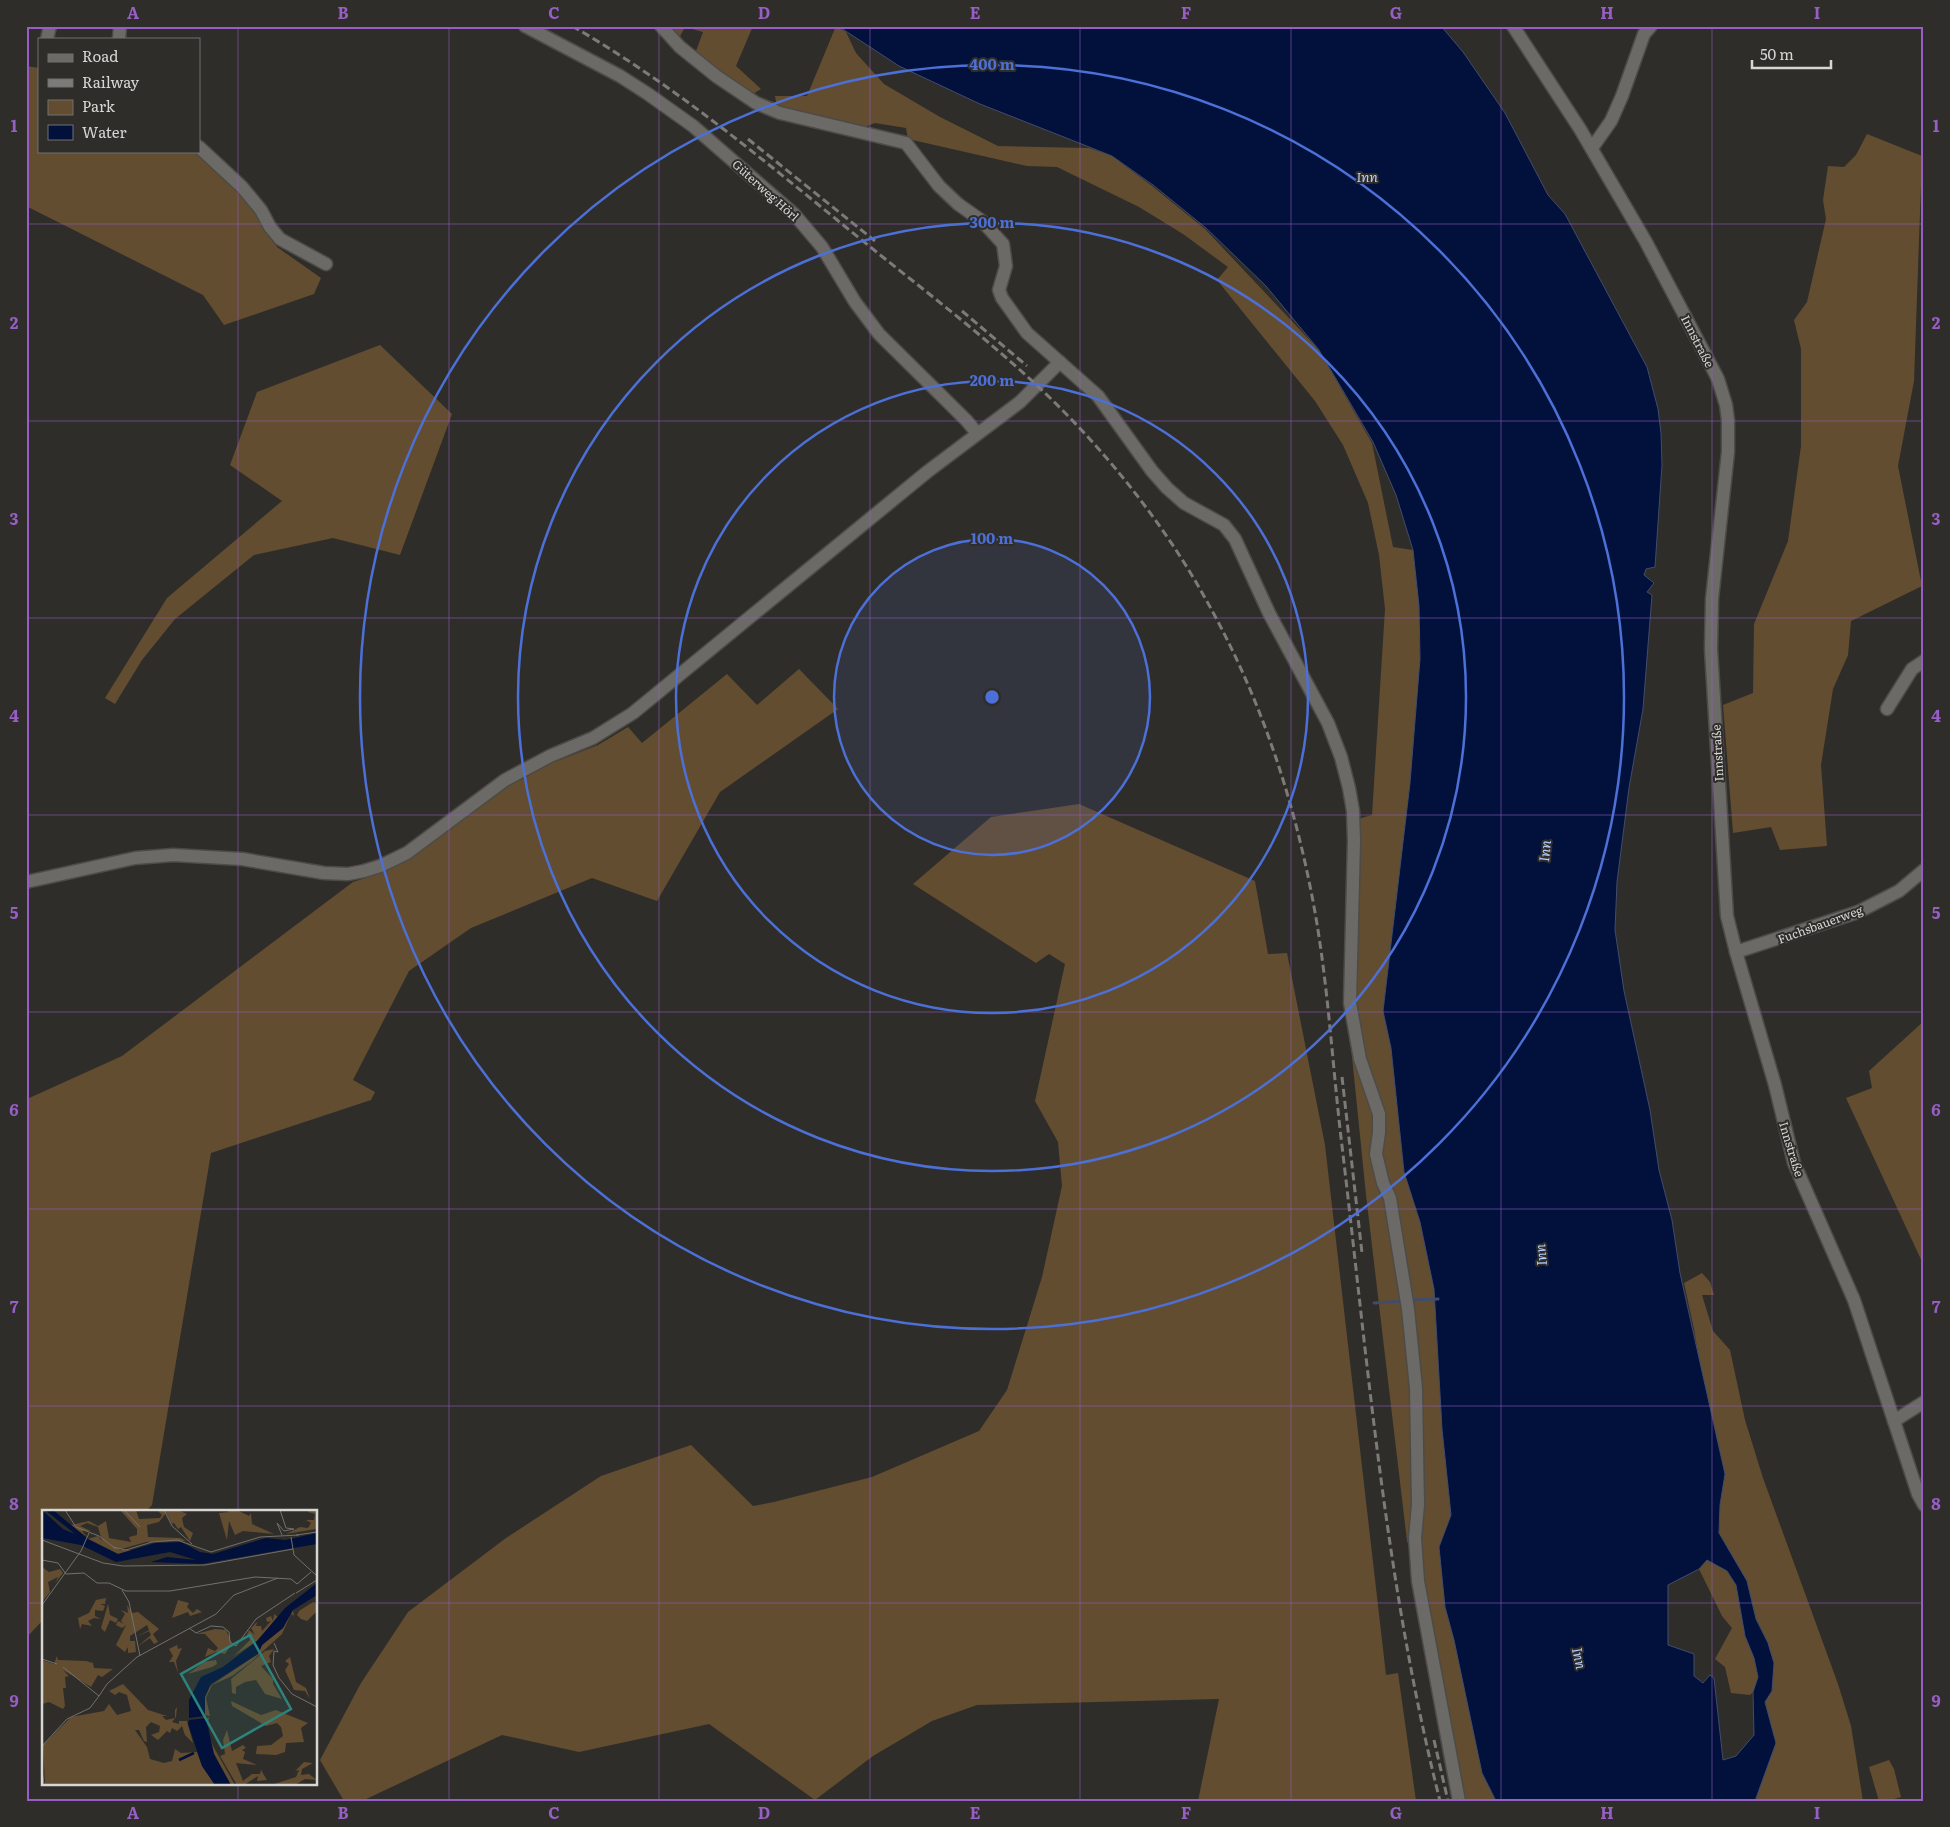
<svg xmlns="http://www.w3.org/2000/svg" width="1950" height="1827" font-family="Literata,serif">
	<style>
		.green { fill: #634d30 }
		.water { fill: #02113c; stroke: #424c6a; fill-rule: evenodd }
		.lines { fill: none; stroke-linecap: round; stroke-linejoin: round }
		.stream { stroke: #424c6a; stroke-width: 3 }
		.minor-casing { stroke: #4d4b48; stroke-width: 15 }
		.tertiary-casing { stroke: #4d4b48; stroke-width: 15 }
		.minor { stroke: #6c6a66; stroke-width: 12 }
		.tertiary { stroke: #6c6a66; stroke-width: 12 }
		.rail { stroke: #7c7b78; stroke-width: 3; stroke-dasharray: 8 4; stroke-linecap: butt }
		.grid { fill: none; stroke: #975fc5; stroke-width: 1; stroke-opacity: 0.55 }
		.ring { fill: none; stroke: #4c70d7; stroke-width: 2.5 }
		.labels { text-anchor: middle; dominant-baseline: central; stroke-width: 4; stroke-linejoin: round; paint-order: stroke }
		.street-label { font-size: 12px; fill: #d7d6d4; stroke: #2f2d2a }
		.water-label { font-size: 14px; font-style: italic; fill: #b5cdfb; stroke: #2f2d2a }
		.inset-river { fill: none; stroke: #02113c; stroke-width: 2.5 }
		.inset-road { fill: none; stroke: #72716e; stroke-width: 1 }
		.view { fill: #2d847d; fill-opacity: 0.15; stroke: #2d847d; stroke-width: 2.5 }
		.inset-edge { fill: none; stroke: #d7d6d4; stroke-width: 2.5 }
		.centre { fill: #4c70d7; stroke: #2f2d2a; stroke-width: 2.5 }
		.ring-label { font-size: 15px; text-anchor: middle; font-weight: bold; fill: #4c70d7; stroke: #2f2d2a; stroke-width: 4; stroke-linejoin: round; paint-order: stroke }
		.neatline { fill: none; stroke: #975fc5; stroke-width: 2 }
		.grid-label { font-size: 16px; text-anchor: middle; font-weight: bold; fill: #975fc5 }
	</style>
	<rect width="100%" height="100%" fill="#2f2d2a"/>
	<!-- green -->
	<g class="green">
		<path d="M 667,26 L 753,26 L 736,66 L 761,89 L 751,95 L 695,54 L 703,32 L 685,27 L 678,40 Z"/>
		<path d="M 836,26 L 846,32 L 856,53 L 884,84 L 940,117 L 998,146 L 1089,148 L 1112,156 L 1152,186 L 1205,229 L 1319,350 L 1372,443 L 1393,547 L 1413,550 L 1419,606 L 1420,659 L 1410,783 L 1383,1011 L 1391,1048 L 1404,1172 L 1420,1222 L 1434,1289 L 1442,1429 L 1451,1515 L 1439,1547 L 1445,1607 L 1454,1640 L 1482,1773 L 1496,1801 L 1463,1801 L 1420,1572 L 1407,1541 L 1366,1195 L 1346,997 L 1358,819 L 1372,815 L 1385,609 L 1379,555 L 1368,503 L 1343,445 L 1315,401 L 1217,280 L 1228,267 L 1183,234 L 1139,207 L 1057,167 L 1027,166 L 908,139 L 906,128 L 875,123 L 862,128 L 777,107 L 775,96 L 807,96 Z"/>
		<path d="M 26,66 L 39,68 L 39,151 L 194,151 L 239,190 L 277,247 L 321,278 L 314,294 L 224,325 L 203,295 L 26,206 Z"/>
		<path d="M 1867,134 L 1922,156 L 1914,381 L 1898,466 L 1922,586 L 1851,621 L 1848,655 L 1833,689 L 1821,765 L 1827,846 L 1780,850 L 1771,827 L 1733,833 L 1723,705 L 1753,693 L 1754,624 L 1788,541 L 1801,446 L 1801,349 L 1794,320 L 1807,302 L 1826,219 L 1823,200 L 1828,166 L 1844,167 L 1856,155 Z"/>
		<path d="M 380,345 L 452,414 L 400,555 L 333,538 L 254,555 L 175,619 L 142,660 L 115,704 L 105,698 L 167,598 L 282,501 L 230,465 L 257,392 Z"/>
		<path d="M 799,669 L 838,709 L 720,792 L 657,901 L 592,878 L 471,928 L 409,971 L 353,1080 L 375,1092 L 371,1100 L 211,1153 L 152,1505 L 146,1511 L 44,1511 L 44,1619 L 26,1638 L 26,1098 L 27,1099 L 122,1056 L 353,882 L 383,872 L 410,858 L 509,786 L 552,763 L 598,745 L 628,727 L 642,743 L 727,674 L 757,705 Z"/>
		<path d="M 1079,804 L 1255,881 L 1268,954 L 1287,953 L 1325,1145 L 1386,1675 L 1398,1673 L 1416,1801 L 1198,1801 L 1219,1699 L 977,1705 L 932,1721 L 873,1756 L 815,1800 L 709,1724 L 579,1752 L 502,1735 L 362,1801 L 344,1801 L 320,1760 L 361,1683 L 408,1612 L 506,1538 L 601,1476 L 691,1445 L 753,1506 L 774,1502 L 872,1477 L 979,1431 L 1007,1390 L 1042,1277 L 1062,1186 L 1058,1142 L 1035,1101 L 1065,964 L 1049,954 L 1036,963 L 913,884 L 991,817 Z"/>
		<path d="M 1924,1021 L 1924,1266 L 1846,1098 L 1872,1088 L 1869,1071 Z"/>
		<path d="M 1702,1273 L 1710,1282 L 1714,1295 L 1702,1295 L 1713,1331 L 1730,1350 L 1745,1420 L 1763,1478 L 1838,1684 L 1851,1726 L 1863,1801 L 1755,1801 L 1776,1743 L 1765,1702 L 1772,1691 L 1768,1643 L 1756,1619 L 1747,1581 L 1719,1533 L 1720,1505 L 1725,1474 L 1702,1377 L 1694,1329 L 1684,1283 Z"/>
		<path d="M 1707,1560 L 1727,1571 L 1736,1585 L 1745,1636 L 1754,1658 L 1758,1677 L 1753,1692 L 1750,1695 L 1731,1693 L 1725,1667 L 1715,1659 L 1732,1628 L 1722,1616 L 1699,1569 Z"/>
		<path d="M 1889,1760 L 1894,1769 L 1901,1797 L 1888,1801 L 1879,1801 L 1869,1767 Z"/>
	</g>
	<!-- water -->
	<path class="water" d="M 838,26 L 1441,26 L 1463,52 L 1505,113 L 1548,195 L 1565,214 L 1647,367 L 1658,409 L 1661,433 L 1662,465 L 1655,567 L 1646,569 L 1644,575 L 1654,583 L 1647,592 L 1652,595 L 1643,709 L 1629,788 L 1617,882 L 1615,930 L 1624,991 L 1650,1110 L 1659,1170 L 1672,1220 L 1680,1273 L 1725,1474 L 1720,1505 L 1719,1533 L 1747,1581 L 1756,1619 L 1768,1643 L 1774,1663 L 1772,1691 L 1765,1702 L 1776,1743 L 1755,1801 L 1496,1801 L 1482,1773 L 1454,1640 L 1445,1607 L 1439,1547 L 1451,1515 L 1442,1429 L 1434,1289 L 1420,1222 L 1404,1172 L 1391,1048 L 1383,1011 L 1410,783 L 1420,659 L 1419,606 L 1413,550 L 1396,495 L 1373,442 L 1319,350 L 1266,286 L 1206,228 L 1153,185 L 1112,156 L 980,104 L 899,66 ZM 1707,1560 L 1727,1571 L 1736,1585 L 1745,1636 L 1754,1658 L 1758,1677 L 1753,1692 L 1754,1735 L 1736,1756 L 1723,1760 L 1714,1678 L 1710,1675 L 1703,1683 L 1694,1676 L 1694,1654 L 1668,1645 L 1668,1585 L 1699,1569 Z"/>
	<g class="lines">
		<!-- stream -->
		<g class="stream">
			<path d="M 1410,1300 L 1438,1299"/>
			<path d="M 1374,1303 L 1403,1301"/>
		</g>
		<!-- minor casing -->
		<g class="minor-casing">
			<g id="minor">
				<path d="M 525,26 L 620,76 L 648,94 L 693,126 L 794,214 L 822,247 L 855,302 L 879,334 L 966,420 L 977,433"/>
				<path d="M 661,26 L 680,47 L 716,76 L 756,103 L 780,113 L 906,143 L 939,186 L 958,204 L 982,221 L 1003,244 L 1006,266 L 999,290 L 1002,298 L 1027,333 L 1098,396 L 1152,471 L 1167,488 L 1184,503 L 1224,525 L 1235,539 L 1269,613 L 1328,723 L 1341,757 L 1349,788 L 1353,811 L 1354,841 L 1350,1003 L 1360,1059 L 1379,1114 L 1379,1133 L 1376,1154 L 1383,1183 L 1390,1198 L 1408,1309 L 1416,1388 L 1418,1505 L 1415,1538 L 1418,1581 L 1459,1801"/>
				<path d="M 1513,26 L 1580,129 L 1646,242 L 1718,379 L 1726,405 L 1728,420 L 1728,452 L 1712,599 L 1711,649 L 1727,916 L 1736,952 L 1775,1085 L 1794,1163 L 1854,1300 L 1894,1421"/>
				<path d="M 47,39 L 50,26"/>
				<path d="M 119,39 L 120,26"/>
				<path d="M 199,147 L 242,187 L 261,210 L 270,227 L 280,239 L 326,264"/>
				<path d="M 1592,148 L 1611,121 L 1622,96 L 1644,34 L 1651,26"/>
				<path d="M 1887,709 L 1912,669 L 1924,661"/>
				<path d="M 26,882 L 135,858 L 173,855 L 242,859 L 324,873 L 348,874 L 364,871 L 380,866 L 407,853 L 505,780 L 550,756 L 593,738 L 633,713 L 927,472 L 1020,402 L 1060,362"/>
				<path d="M 1736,952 L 1858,912 L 1899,891 L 1924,870"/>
			</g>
		</g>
		<!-- tertiary casing -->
		<g class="tertiary-casing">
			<path id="tertiary" d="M 1924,1402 L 1894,1421 L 1918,1494 L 1924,1505"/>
		</g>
		<!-- minor -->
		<use href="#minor" class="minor"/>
		<!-- tertiary -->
		<use href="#tertiary" class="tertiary"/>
		<!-- rail -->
		<g class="rail">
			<path d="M 572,26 C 685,91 783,177 884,258 C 933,297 983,336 1030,379 C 1089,433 1142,496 1185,564 C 1249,667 1289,777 1312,896 C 1328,978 1332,1063 1342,1146 C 1368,1365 1386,1587 1440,1801"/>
			<path d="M 748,139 L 875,241"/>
			<path d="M 962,311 L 1027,366"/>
			<path d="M 1342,1077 L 1362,1253"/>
			<path d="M 1434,1740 L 1448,1801"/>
		</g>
	</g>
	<!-- grid -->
	<path class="grid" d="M 238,26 L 238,1511M 449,26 L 449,1801M 659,26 L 659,1801M 870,26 L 870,1801M 1080,26 L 1080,1801M 1291,26 L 1291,1801M 1501,26 L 1501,1801M 1712,26 L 1712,1801M 26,224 L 1924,224M 26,421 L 1924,421M 26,618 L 1924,618M 26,815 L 1924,815M 26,1012 L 1924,1012M 26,1209 L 1924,1209M 26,1406 L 1924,1406M 26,1603 L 44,1603M 316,1603 L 1924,1603M 238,1783 L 238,1801"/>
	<!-- distance rings -->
	<circle cx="992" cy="697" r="158" fill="#4c70d7" fill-opacity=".12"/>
	<g class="ring">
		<circle cx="992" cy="697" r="158"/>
		<circle cx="992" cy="697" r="316"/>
		<circle cx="992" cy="697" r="474"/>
		<circle cx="992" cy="697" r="632"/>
	</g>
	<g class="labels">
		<!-- street labels -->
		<g class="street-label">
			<text transform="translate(766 190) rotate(42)">Güterweg Hörl</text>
			<text transform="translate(1698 341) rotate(63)">Innstraße</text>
			<text transform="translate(1717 753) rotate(-93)">Innstraße</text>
			<text transform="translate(1820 924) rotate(-20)">Fuchsbauerweg</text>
			<text transform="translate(1792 1149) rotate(73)">Innstraße</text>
		</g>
		<!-- water labels -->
		<g class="water-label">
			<text x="1367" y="176">Inn</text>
			<text transform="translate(1544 851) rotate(-85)">Inn</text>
			<text transform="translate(1540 1255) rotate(-95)">Inn</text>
			<text transform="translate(1580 1658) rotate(78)">Inn</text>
		</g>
	</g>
	<!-- overview -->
	<g transform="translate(42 1510)">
		<rect width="275" height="275" fill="#2f2d2a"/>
		<path d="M 78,0 L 94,0 L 97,9 L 118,8 L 120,5 L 115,0 L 136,0 L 145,4 L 140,8 L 142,17 L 151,23 L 148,31 L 139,17 L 136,19 L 132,13 L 130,14 L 124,3 L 117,12 L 105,15 L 106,27 L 138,28 L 144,31 L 104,32 L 76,40 L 93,40 L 76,44 L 46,29 L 56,26 L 60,31 L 56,17 L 45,13 L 38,16 L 49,21 L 40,21 L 45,27 L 29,15 L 47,11 L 56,16 L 64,11 L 67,28 L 89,32 L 87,27 L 95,25 L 95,19 ZM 183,0 L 195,0 L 207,6 L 209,3 L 210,14 L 232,24 L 201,21 L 193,25 L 187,11 L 185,30 L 177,3 L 187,2 ZM 267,0 L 275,0 L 274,19 L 244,24 L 258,17 L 266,18 L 269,13 L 264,10 L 272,10 L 273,4 L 266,2 ZM 0,57 L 7,62 L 18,59 L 21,63 L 13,73 L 16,67 L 6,72 L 8,82 L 0,92 ZM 64,88 L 63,94 L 58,94 L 63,96 L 61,101 L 53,100 L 53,106 L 59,109 L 52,108 L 46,111 L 50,116 L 40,114 L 38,119 L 36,108 L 47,103 L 54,90 ZM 136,90 L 147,93 L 145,97 L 151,103 L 155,99 L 160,102 L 148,106 L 146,102 L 130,108 ZM 271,92 L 275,93 L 275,101 L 265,111 L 259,109 L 255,105 L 257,101 ZM 66,94 L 68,105 L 76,109 L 74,113 L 68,110 L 63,122 L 59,118 ZM 85,95 L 90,103 L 96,102 L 117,119 L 111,124 L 116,132 L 112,134 L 108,128 L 95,137 L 109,125 L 107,121 L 94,127 L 107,120 L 105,115 L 88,126 L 88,131 L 93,131 L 94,142 L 86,143 L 86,137 L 83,142 L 74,135 L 84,115 L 80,118 L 74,115 L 76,111 L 82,114 L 79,111 L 83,104 L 79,100 L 86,103 ZM 251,100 L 252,106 L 249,104 L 240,124 L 209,152 L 190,166 L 170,175 L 164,188 L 168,206 L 163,205 L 163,187 L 168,176 L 216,144 L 220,135 L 241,118 ZM 232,104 L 236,107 L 215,131 L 192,146 L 208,130 L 205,124 L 207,120 L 213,125 L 209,118 L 215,112 L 214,116 L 219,116 L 220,121 L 229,111 L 225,112 L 224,108 L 229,106 L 231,111 ZM 173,119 L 184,120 L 190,134 L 183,144 L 174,142 L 163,147 L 166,138 L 173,141 L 176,138 L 163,124 L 154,124 ZM 135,135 L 136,139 L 140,138 L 134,151 L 136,163 L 132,152 L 127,152 L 131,146 L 127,139 ZM 232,139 L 227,146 L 229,152 L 219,156 L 231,169 L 231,174 L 240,189 L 223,184 L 214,170 L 203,172 L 194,177 L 194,184 L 190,183 L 189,169 L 223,141 ZM 15,146 L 16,150 L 44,151 L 51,153 L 52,158 L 71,159 L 60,167 L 56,165 L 49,177 L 21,160 L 27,166 L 23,167 L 24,178 L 21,178 L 23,196 L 21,199 L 7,192 L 0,194 L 0,150 L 12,154 ZM 248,147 L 254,172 L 264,178 L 268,189 L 263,181 L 252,180 L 243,160 L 247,154 L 243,151 ZM 174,150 L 175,154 L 170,157 L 146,164 L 162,152 ZM 81,174 L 106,200 L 125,206 L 120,206 L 124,210 L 133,208 L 133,200 L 135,197 L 134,207 L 130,212 L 137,214 L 137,211 L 145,211 L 151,233 L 143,225 L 140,216 L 135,221 L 130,218 L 128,223 L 125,221 L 116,230 L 109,225 L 117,222 L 118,216 L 109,212 L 104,217 L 105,232 L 102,231 L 97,220 L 93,220 L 105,237 L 108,249 L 122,253 L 130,251 L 133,239 L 139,243 L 155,242 L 160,256 L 173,275 L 3,275 L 1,235 L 29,207 L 62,201 L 67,194 L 75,205 L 89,201 L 85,185 L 77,182 L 73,185 L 67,181 ZM 189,191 L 219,205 L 234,200 L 266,213 L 259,218 L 262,232 L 244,233 L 243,242 L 234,245 L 214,244 L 215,236 L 229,235 L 241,226 L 239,217 L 235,213 L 224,216 L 190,196 ZM 167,207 L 165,220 L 171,236 L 193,275 L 188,274 L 172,244 L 165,220 L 164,209 ZM 185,220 L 190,241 L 201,235 L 204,238 L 200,240 L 203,242 L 201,249 L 215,255 L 194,253 L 201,271 L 210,264 L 218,264 L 219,260 L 225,270 L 215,271 L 216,266 L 202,275 L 195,275 L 178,246 L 183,244 L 181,230 ZM 262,252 L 271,253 L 260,259 L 259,265 L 267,264 L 275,270 L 263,269 L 253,275 L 229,275 L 254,267 L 257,260 L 253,261 Z" fill="#634d30"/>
		<path d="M 0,0 L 21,19 L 33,24 L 3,0 L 11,0 L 46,29 L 76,44 L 113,33 L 139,32 L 158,42 L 171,44 L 224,28 L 243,30 L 275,23 L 275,34 L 159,54 L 109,52 L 125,47 L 154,50 L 128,42 L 74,52 L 39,35 L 0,28 ZM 275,73 L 275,85 L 251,100 L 241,118 L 220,135 L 216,144 L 169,174 L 163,187 L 163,206 L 147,208 L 147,190 L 159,167 L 181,157 L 215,131 L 243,98 ZM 164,208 L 172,244 L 189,275 L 173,275 L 160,256 L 146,214 L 147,210 Z" fill="#02113c"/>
		<path class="inset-river" d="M 247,33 L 243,34 L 232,35 L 217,36 L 210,37 L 195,41 L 189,40 L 220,32 L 222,32 L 227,33 L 241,34 L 248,33M 251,33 L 275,29M 251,33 L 275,29M 137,250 L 152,243M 178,275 L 155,233 L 150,218 L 154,213 L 160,214 L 170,249 L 185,275"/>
		<path class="inset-road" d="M 23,0 L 34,17 L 57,26 L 74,39M 82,0 L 98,17M 122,0 L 130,16 L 150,34M 238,0 L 244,18 L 252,19 L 242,21 L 235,13 L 240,25M 254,25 L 275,22M 249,27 L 252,45 L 275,66M 0,30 L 61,53 L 81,56 L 163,55 L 251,39M 71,37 L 84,40 L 110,32 L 135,30 L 169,42 L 218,27 L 257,25M 0,50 L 16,53 L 24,64 L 42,63 L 55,73 L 67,73 L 84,81 L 128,81 L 213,67 L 249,69 L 255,74 L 269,62M 80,80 L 87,92 L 98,146M 254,83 L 275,70M 0,95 L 39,41 L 47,23M 147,118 L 154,123 L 169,116 L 181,117 L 187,122 L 188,132 L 194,136 L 214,109 L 253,83M 232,133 L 236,142 L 232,141 L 231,155 L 237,168 L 250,184 L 275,197M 0,149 L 15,154M 57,186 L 65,174 L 95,147 L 174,104 L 192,85 L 236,68M 0,236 L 25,209 L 48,198 L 57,186 L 21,157M 0,260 L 2,275"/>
		<path class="view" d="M 208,125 L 249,199 L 180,238 L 139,164 Z"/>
		<rect width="275" height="275" class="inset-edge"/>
	</g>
	<circle cx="992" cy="697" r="8" class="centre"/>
	<g class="ring-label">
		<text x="992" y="70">400 m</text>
		<text x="992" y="228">300 m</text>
		<text x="992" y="386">200 m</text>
		<text x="992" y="544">100 m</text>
	</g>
	<!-- border -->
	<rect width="1950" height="1827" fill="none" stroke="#2f2d2a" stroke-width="55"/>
	<!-- legend -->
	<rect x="38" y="38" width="162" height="115" fill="#2f2d2a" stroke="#72716e"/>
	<rect x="48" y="54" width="25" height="8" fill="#6c6a66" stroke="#72716e"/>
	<text x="82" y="62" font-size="15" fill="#d7d6d4">Road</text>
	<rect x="48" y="79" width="25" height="8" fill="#7c7b78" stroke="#72716e"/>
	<text x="82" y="88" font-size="15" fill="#d7d6d4">Railway</text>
	<rect x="48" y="100" width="25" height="15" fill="#634d30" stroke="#72716e"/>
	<text x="82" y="112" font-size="15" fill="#d7d6d4">Park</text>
	<rect x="48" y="125" width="25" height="15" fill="#02113c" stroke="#72716e"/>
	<text x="82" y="138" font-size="15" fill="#d7d6d4">Water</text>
	<!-- scale -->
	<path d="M1752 60v8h79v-8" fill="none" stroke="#d7d6d4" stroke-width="2.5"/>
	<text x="1760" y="60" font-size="15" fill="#d7d6d4" stroke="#2f2d2a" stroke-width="4" paint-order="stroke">50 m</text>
	<rect x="28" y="28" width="1894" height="1772" class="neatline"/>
	<g class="grid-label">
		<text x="133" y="19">A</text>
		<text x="343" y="19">B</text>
		<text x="554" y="19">C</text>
		<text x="764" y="19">D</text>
		<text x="975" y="19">E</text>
		<text x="1186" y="19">F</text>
		<text x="1396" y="19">G</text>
		<text x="1607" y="19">H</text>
		<text x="1817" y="19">I</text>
		<text x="14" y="132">1</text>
		<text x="1936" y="132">1</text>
		<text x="14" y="329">2</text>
		<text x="1936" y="329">2</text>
		<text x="14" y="525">3</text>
		<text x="1936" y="525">3</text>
		<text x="14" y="722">4</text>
		<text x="1936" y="722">4</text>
		<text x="14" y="919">5</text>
		<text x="1936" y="919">5</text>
		<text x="14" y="1116">6</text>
		<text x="1936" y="1116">6</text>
		<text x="14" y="1313">7</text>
		<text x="1936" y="1313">7</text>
		<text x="14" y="1510">8</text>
		<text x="1936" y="1510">8</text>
		<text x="14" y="1707">9</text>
		<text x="1936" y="1707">9</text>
		<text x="133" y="1819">A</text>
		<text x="343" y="1819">B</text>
		<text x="554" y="1819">C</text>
		<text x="764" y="1819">D</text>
		<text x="975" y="1819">E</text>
		<text x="1186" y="1819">F</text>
		<text x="1396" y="1819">G</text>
		<text x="1607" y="1819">H</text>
		<text x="1817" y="1819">I</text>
	</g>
</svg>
